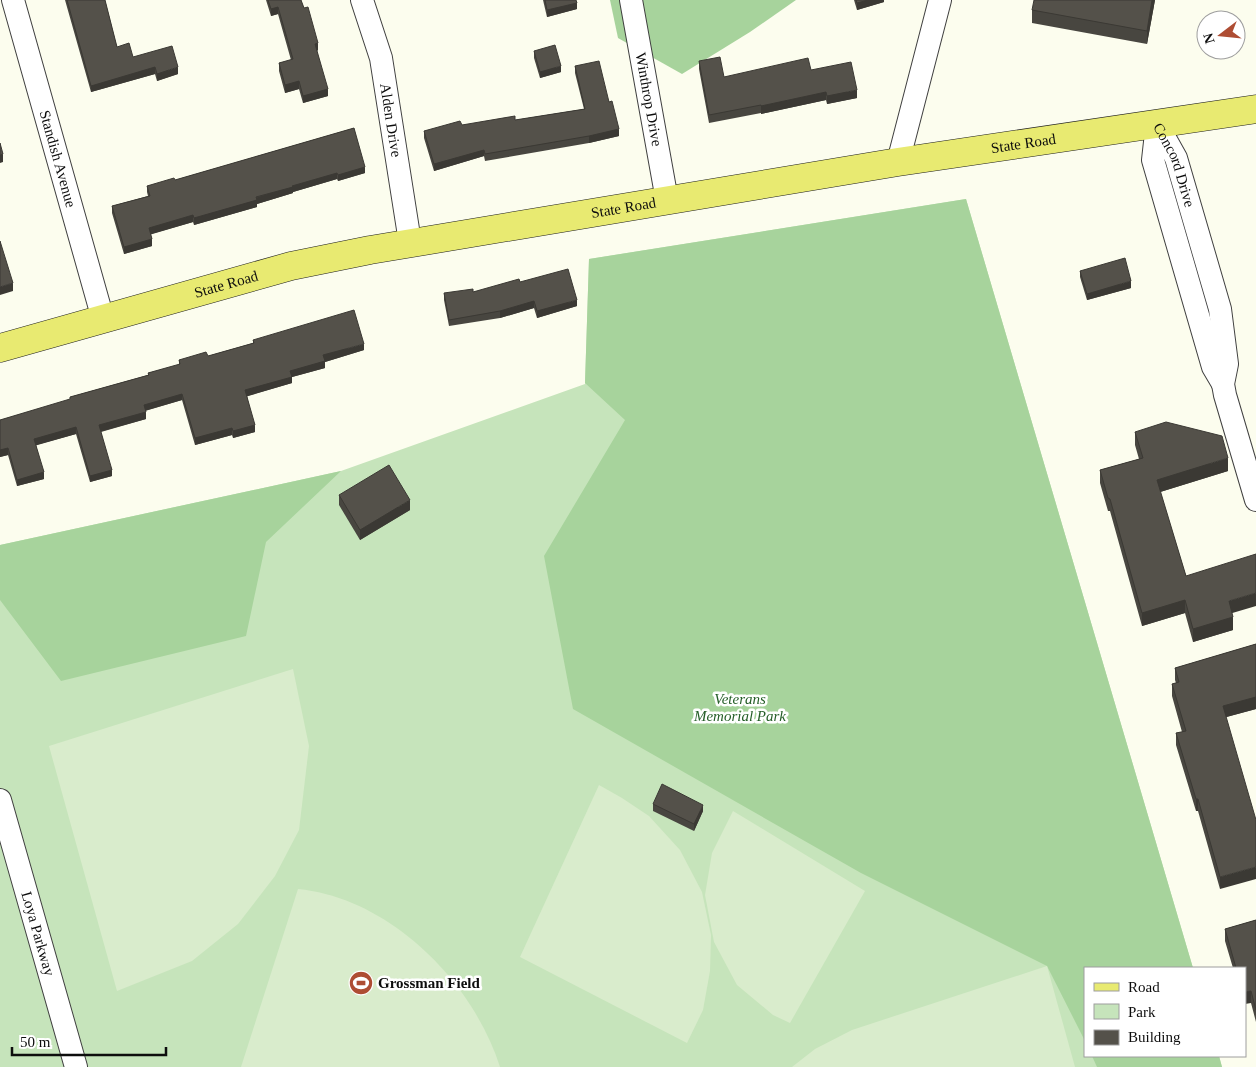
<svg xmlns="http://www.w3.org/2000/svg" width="1256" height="1067" font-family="Georgia,serif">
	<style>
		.green { fill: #c6e4bb }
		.forest { fill: #a7d39c }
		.pitch { fill: #d9eccc }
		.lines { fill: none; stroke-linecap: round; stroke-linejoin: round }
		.minor-casing { stroke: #404040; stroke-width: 24 }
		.major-casing { stroke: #1e1e1e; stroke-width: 29 }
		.minor { stroke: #fff; stroke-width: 22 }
		.major { stroke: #e8ea71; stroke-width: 28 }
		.wall { fill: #484640 }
		.shaded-wall { fill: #3b3934 }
		.building { fill: #54514a; stroke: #3b3934 }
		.labels { text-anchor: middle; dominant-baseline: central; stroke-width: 5; stroke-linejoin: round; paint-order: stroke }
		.street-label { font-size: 15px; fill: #0d0d0d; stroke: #fff }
		.park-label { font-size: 15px; font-style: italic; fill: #245e27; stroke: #fff }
		.poi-label { font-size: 15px; font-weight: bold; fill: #0d0d0d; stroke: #fff; text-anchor: start }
	</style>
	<rect width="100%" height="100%" fill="#fcfdee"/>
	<!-- green -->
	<path class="green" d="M 966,199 L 1193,968 L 1085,968 L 1085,1056 L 1219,1056 L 1222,1067 L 0,1067 L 0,545 L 341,471 L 585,384 L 589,259 Z"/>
	<!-- forest -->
	<g class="forest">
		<path d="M 610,0 L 796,0 L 750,32 L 682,74 L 618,38 Z"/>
		<path d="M 966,199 L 1193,968 L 1085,968 L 1085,1041 L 1047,966 L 861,873 L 573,709 L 544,556 L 625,420 L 585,383 L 589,259 Z"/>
		<path d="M 341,471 L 266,542 L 246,636 L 61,681 L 0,600 L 0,545 Z"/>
		<path d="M 1092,1056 L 1219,1056 L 1222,1067 L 1097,1067 Z"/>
	</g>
	<!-- pitch -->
	<g class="pitch">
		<path d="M 293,669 L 309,746 L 299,830 L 275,876 L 238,924 L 192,961 L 117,991 L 49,746 Z"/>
		<path d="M 599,785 L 622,798 L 649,816 L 680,850 L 702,892 L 711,935 L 710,971 L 703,1010 L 687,1043 L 520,957 Z"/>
		<path d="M 733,811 L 865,891 L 790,1023 L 773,1015 L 737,985 L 714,942 L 705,895 L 712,853 Z"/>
		<path d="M 298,889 C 390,898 473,982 500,1067 L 241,1067 Z"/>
		<path d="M 1047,966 L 1075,1067 L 792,1067 L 815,1049 L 852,1030 Z"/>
	</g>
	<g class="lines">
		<!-- minor casing -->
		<g class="minor-casing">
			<g id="minor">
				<path id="s1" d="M 13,0 L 103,319"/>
				<path id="s2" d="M 362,0 L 381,58 L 410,242"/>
				<path id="s3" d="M 631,0 L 667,200"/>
				<path id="s4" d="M 1157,124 L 1176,158 L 1220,309 L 1227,364 L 1223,384 L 1225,395 L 1256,500"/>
				<path d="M 1157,124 L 1153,160 L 1213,367 L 1223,384"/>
				<path d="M 898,162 L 940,0"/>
				<path id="s5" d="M 0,800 L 76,1067"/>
			</g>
		</g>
		<!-- major casing -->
		<g class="major-casing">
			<g id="major">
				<path id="s6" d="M 0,348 L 291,266 L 370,250 L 898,162 L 1256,109"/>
			</g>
		</g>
		<!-- minor -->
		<use href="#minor" class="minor"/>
		<!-- major -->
		<use href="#major" class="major"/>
	</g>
	<!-- wall -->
	<g class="wall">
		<path d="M 65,0 L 105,0 L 117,47 L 133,57 L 178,74 L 157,81 L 155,74 L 91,92 Z"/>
		<path d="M 266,0 L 301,0 L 318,50 L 317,51 L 328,96 L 303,103 L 299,89 L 285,93 L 279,71 L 279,63 L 291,60 L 278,14 L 271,16 Z"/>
		<path d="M 543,0 L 576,0 L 577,9 L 547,17 Z"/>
		<path d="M 854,0 L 884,0 L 884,2 L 857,10 Z"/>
		<path d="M 1155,0 L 1147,44 L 1032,23 L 1032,10 Z"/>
		<path d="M 534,51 L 561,72 L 540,78 L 534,58 Z"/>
		<path d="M 699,61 L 724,77 L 811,70 L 857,98 L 827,104 L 826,100 L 761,114 L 761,113 L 709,123 L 699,69 Z"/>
		<path d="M 575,66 L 609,102 L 619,136 L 589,143 L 485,161 L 484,156 L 434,171 L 424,138 L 424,131 L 462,125 L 515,120 L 584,109 L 575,73 Z"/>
		<path d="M 354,128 L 365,173 L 338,181 L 337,179 L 293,192 L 293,193 L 257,204 L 257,207 L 194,225 L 193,222 L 151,234 L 152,246 L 124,254 L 112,213 L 112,206 L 148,196 L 147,192 L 147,186 L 175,180 Z"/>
		<path d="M 1080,271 L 1131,288 L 1087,300 L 1080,277 Z"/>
		<path d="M 520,282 L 577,306 L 537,318 L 534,308 L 500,318 L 449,326 L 444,300 L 444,293 L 473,292 Z"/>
		<path d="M 253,340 L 364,350 L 325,362 L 325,368 L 292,377 L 292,383 L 247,396 L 255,432 L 233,438 L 232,435 L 195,445 L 182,400 L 145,411 L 146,419 L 101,432 L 112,476 L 90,482 L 76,434 L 36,445 L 44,479 L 17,486 L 8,455 L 0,457 L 0,420 L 70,400 L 70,397 L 148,375 L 148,373 L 179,365 L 179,360 L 208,356 L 253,343 Z"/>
		<path d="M 1135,432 L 1228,471 L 1160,492 L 1186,576 L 1232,613 L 1233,630 L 1193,642 L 1185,613 L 1142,626 L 1110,511 L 1108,511 L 1100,483 L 1100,470 L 1139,459 L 1135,445 Z"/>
		<path d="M 339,495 L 410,510 L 360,540 L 339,505 Z"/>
		<path d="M 1256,644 L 1256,709 L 1226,717 L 1220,889 L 1198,811 L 1196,811 L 1176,745 L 1176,733 L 1182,732 L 1172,696 L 1172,684 L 1176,683 L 1175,680 L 1175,668 Z"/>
		<path d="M 653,804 L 703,811 L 694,831 L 653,811 Z"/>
		<path d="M 1256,920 L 1256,1022 L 1251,1003 L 1245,968 L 1233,968 L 1225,941 L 1225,929 Z"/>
	</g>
	<!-- shaded-wall -->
	<g class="shaded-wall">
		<path d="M 868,0 L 884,0 L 884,2 L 857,10 L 857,3 Z"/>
		<path d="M 1152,0 L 1155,0 L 1147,44 L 1147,31 Z"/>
		<path d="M 577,3 L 577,9 L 547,17 L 547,10 Z"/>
		<path d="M 278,7 L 278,14 L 271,16 L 271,9 Z"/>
		<path d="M 318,43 L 318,50 L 315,51 L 315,44 Z"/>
		<path d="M 561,66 L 561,72 L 540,78 L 540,72 Z"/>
		<path d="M 155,67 L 155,74 L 91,92 L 91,86 Z"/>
		<path d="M 178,67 L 178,74 L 157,81 L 157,74 Z"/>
		<path d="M 299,81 L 299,89 L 285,93 L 285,85 Z"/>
		<path d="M 328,89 L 328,96 L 303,103 L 303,96 Z"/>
		<path d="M 857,90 L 857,98 L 827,104 L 827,96 Z"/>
		<path d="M 826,92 L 826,100 L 761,114 L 761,106 Z"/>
		<path d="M 619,129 L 619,136 L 589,143 L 589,136 Z"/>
		<path d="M 484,150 L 484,156 L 434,171 L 434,164 Z"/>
		<path d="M 3,154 L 3,162 L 0,163 L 0,155 Z"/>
		<path d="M 365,167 L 365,173 L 338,181 L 338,175 Z"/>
		<path d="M 337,173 L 337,179 L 293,192 L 293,193 L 257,204 L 257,207 L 194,225 L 194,218 L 292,186 Z"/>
		<path d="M 193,215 L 193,222 L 149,235 L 149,228 Z"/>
		<path d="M 152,239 L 152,246 L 124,254 L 124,247 Z"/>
		<path d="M 1131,281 L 1131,288 L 1087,300 L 1087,294 Z"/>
		<path d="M 13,283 L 13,291 L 0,295 L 0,287 Z"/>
		<path d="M 577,300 L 577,306 L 537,318 L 537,311 Z"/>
		<path d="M 534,301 L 534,308 L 500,318 L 500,311 Z"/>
		<path d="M 364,344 L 364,350 L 325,362 L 325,368 L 292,377 L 292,383 L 245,397 L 245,390 L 290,371 L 323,355 Z"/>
		<path d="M 182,394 L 182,400 L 144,411 L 144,405 Z"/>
		<path d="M 146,412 L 146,419 L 99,432 L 99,425 Z"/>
		<path d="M 255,425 L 255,432 L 233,438 L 233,431 Z"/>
		<path d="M 76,427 L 76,434 L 34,446 L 34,439 Z"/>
		<path d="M 232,428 L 232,435 L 195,445 L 195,438 Z"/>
		<path d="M 8,448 L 8,455 L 0,457 L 0,450 Z"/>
		<path d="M 1228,458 L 1228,471 L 1157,493 L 1157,480 Z"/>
		<path d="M 112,470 L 112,476 L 90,482 L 90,476 Z"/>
		<path d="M 44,472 L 44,479 L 17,486 L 17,480 Z"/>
		<path d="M 410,500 L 410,510 L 360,540 L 360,530 Z"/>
		<path d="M 1256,593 L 1256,606 L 1229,614 L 1229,601 Z"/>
		<path d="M 1185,600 L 1185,613 L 1142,626 L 1142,613 Z"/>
		<path d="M 1233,617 L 1233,630 L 1193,642 L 1193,629 Z"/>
		<path d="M 1256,697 L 1256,709 L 1223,718 L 1223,706 Z"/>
		<rect x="1196" y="799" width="2" height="12"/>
		<path d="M 703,805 L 703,811 L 694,831 L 694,824 Z"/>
		<path d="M 1256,867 L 1256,879 L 1220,889 L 1220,877 Z"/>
		<path d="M 1251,991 L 1251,1003 L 1245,1004 L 1245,992 Z"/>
	</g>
	<!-- building -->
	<g class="building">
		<path d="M 67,0 L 105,0 L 117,47 L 129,43 L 133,57 L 172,46 L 178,67 L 157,74 L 155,67 L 91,86 Z"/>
		<path d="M 268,0 L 301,0 L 304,8 L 308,7 L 318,43 L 315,44 L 328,89 L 303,96 L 299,81 L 285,85 L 279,63 L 293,59 L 278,7 L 271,9 Z"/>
		<path d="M 545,0 L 576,0 L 577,3 L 547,10 Z"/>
		<path d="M 856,0 L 868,0 L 857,3 Z"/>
		<path d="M 1034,0 L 1152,0 L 1147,31 L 1032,10 Z"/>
		<path d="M 555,45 L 561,66 L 540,72 L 534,51 Z"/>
		<path d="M 720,57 L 724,77 L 808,58 L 811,70 L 851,62 L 857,90 L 827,96 L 826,92 L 761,106 L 761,105 L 709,115 L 699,61 Z"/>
		<path d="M 599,61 L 609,102 L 612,101 L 619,129 L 589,136 L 485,154 L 484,150 L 434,164 L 424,131 L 460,121 L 462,125 L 515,116 L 515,120 L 585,109 L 575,66 Z"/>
		<path d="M 354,128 L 365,167 L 338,175 L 337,173 L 292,186 L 293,187 L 256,197 L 257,200 L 194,218 L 193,215 L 149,228 L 152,239 L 124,247 L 112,206 L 150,196 L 147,186 L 174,178 L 175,180 Z"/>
		<path d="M 0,143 L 3,154 L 0,155 Z"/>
		<path d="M 0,241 L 13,283 L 0,287 Z"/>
		<path d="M 1125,258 L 1131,281 L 1087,294 L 1080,271 Z"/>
		<path d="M 568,269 L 577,300 L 537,311 L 534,301 L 500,311 L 449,320 L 444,293 L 473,289 L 473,292 L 519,279 L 520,282 Z"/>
		<path d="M 354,310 L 364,344 L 323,355 L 325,361 L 290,371 L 292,377 L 245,390 L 255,425 L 233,431 L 232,428 L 195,438 L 182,394 L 144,405 L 146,412 L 99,425 L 112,470 L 90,476 L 76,427 L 34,439 L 44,472 L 17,480 L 8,448 L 0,450 L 0,420 L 70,399 L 70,397 L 149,375 L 148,373 L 180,364 L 179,360 L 206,352 L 208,356 L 254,343 L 253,340 Z"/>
		<path d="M 1166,422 L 1222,436 L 1228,458 L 1157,480 L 1186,576 L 1256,554 L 1256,593 L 1229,601 L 1233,617 L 1193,629 L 1185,600 L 1142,613 L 1110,499 L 1108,498 L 1100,470 L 1143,458 L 1135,432 Z"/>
		<path d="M 389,465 L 410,500 L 360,530 L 339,495 Z"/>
		<path d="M 1256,644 L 1256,697 L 1223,706 L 1256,820 L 1256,867 L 1220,877 L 1198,799 L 1196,799 L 1176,733 L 1186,731 L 1172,684 L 1179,682 L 1175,668 Z"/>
		<path d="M 662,784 L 703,805 L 694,824 L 653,804 Z"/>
		<path d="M 1256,920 L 1256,1010 L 1251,991 L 1245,992 L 1245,968 L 1236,968 L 1225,929 Z"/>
	</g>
	<!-- icons -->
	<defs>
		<g id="stadium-disc" transform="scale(1.25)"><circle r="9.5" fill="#ae4d33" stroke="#fff"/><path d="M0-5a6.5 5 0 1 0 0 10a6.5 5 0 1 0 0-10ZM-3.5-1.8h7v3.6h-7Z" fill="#fff"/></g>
	</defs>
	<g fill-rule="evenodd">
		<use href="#stadium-disc" x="361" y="983"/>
	</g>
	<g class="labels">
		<!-- street labels -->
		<g class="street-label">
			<text stroke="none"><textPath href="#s3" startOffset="101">Winthrop Drive</textPath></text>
			<text stroke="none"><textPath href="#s2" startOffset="124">Alden Drive</textPath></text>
			<text stroke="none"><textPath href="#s6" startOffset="1045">State Road</textPath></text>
			<text stroke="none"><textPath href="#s1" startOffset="165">Standish Avenue</textPath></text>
			<text stroke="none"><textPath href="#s4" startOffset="45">Concord Drive</textPath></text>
			<text stroke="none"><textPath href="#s6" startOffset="640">State Road</textPath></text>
			<text stroke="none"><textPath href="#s6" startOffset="235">State Road</textPath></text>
			<text stroke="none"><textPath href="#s5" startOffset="139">Loya Parkway</textPath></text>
		</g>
		<!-- park labels -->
		<g class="park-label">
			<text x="740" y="699">Veterans<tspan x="740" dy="17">Memorial Park</tspan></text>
		</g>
		<!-- poi labels -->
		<g class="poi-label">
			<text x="378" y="983">Grossman Field</text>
		</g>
	</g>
	<!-- legend -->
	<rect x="1084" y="967" width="162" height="90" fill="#ffffff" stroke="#9e9e9e"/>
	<rect x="1094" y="983" width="25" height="8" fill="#e8ea71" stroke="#9e9e9e"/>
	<text x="1128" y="992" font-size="15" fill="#0d0d0d">Road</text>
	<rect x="1094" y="1004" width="25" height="15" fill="#c6e4bb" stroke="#9e9e9e"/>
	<text x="1128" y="1017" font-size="15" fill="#0d0d0d">Park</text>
	<rect x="1094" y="1030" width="25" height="15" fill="#54514a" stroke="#9e9e9e"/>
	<text x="1128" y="1042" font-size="15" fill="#0d0d0d">Building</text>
	<!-- north arrow -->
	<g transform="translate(1221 35) rotate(254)"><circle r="24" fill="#ffffff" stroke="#9e9e9e"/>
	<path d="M0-4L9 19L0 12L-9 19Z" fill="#ae4d33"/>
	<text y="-8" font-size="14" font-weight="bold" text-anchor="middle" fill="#0d0d0d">N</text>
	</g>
	<!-- scale -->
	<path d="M12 1047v8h154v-8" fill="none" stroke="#0d0d0d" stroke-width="2.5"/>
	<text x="20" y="1047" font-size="15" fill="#0d0d0d" stroke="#ffffff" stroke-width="4" paint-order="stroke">50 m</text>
</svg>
